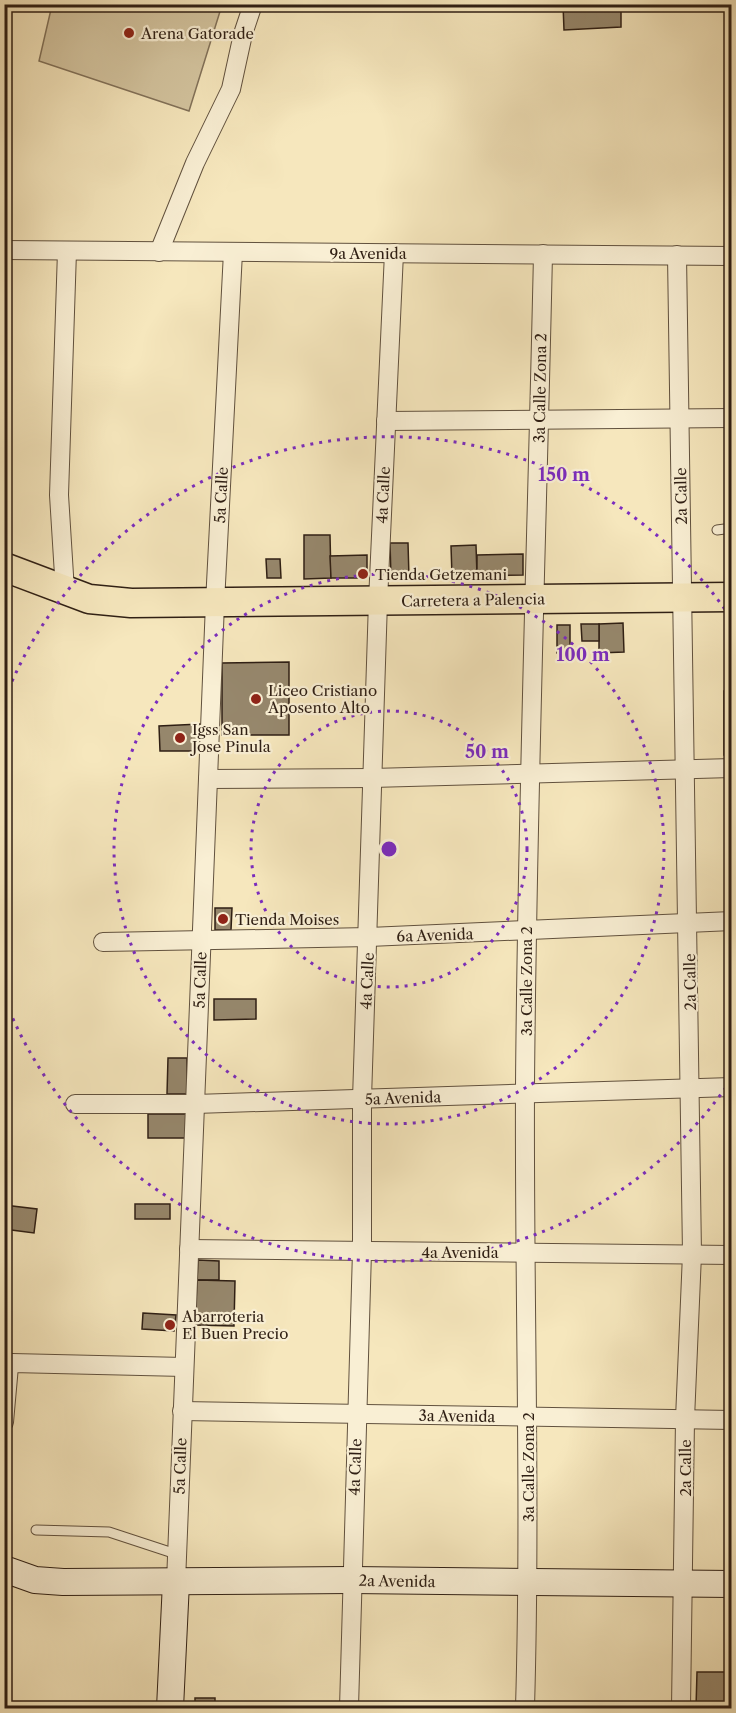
<svg xmlns="http://www.w3.org/2000/svg" width="736" height="1713" font-family="'Libre Caslon Text',serif">
	<style>
		.green { fill: #d4c5a0; stroke: #82725a; stroke-width: 1.5 }
		.building { fill: #96876c; stroke: #2f1f14; stroke-width: 1.5 }
		.lines { fill: none; stroke-linecap: round; stroke-linejoin: round }
		.lane-casing { stroke: #61513e; stroke-width: 11 }
		.street-casing { stroke: #61513e; stroke-width: 20 }
		.secondary-casing { stroke: #2f1f14; stroke-width: 28 }
		.primary-casing { stroke: #2f1f14; stroke-width: 31 }
		.lane { stroke: #f9efd4; stroke-width: 9 }
		.street { stroke: #f9efd4; stroke-width: 18 }
		.secondary { stroke: #f9efd4; stroke-width: 26 }
		.primary { stroke: #f6e7bd; stroke-width: 28 }
		.ring { fill: none; stroke: #7b2cbf; stroke-width: 3; stroke-dasharray: 3 6 }
		.poi-dot { fill: #8f2418; stroke: #f9efd4; stroke-width: 2 }
		.labels { text-anchor: middle; dominant-baseline: central; stroke-width: 4.5; stroke-linejoin: round; paint-order: stroke }
		.poi-label { font-size: 15px; fill: #2f1f14; stroke: #f9efd4; text-anchor: start }
		.street-label { font-size: 15px; fill: #2f1f14; stroke: #f9efd4 }
		.centre { fill: #7b2cbf; stroke: #f9efd4; stroke-width: 3 }
		.ring-label { font-size: 18px; text-anchor: middle; font-weight: bold; fill: #7b2cbf; stroke: #f9efd4; stroke-width: 4.5; stroke-linejoin: round; paint-order: stroke }
	</style>
	<rect width="100%" height="100%" fill="#f6e7bd"/>
	<filter id="stains"><feTurbulence type="fractalNoise" baseFrequency=".00333" numOctaves="4"/><feColorMatrix values="0 0 0 0 .2 0 0 0 0 .09 0 0 0 0 .02 0 0 0 .5 -.17"/></filter>
	<radialGradient id="worn" r=".72"><stop offset=".6" stop-color="#630" stop-opacity="0"/><stop offset="1" stop-color="#630" stop-opacity=".3"/></radialGradient>
	<!-- green -->
	<path class="green" d="M 52,5 L 222,5 L 189,111 L 39,61 Z"/>
	<!-- building -->
	<g class="building">
		<path d="M 563,4 L 621,4 L 621,27 L 564,30 Z"/>
		<path d="M 304,535 L 330,535 L 331,578 L 304,579 Z"/>
		<path d="M 390,543 L 408,543 L 409,577 L 391,578 Z"/>
		<path d="M 476,545 L 477,576 L 452,576 L 451,546 Z"/>
		<path d="M 523,554 L 523,575 L 477,576 L 477,555 Z"/>
		<path d="M 367,555 L 367,578 L 331,578 L 330,556 Z"/>
		<path d="M 266,559 L 280,559 L 281,578 L 267,578 Z"/>
		<path d="M 623,623 L 624,652 L 599,653 L 599,624 Z"/>
		<path d="M 581,624 L 599,624 L 599,641 L 582,641 Z"/>
		<path d="M 557,625 L 570,625 L 570,652 L 557,653 Z"/>
		<path d="M 289,662 L 289,735 L 222,735 L 222,663 Z"/>
		<rect x="724" y="691" width="8" height="64"/>
		<path d="M 200,724 L 201,751 L 160,751 L 159,726 Z"/>
		<path d="M 215,908 L 232,908 L 231,930 L 215,930 Z"/>
		<path d="M 214,999 L 256,999 L 256,1019 L 214,1020 Z"/>
		<path d="M 168,1058 L 187,1058 L 187,1094 L 167,1094 Z"/>
		<rect x="148" y="1114" width="38" height="24"/>
		<rect x="135" y="1204" width="35" height="15"/>
		<path d="M 4,1205 L 37,1209 L 34,1233 L 4,1229 Z"/>
		<path d="M 198,1260 L 219,1261 L 219,1280 L 197,1280 Z"/>
		<path d="M 197,1280 L 235,1281 L 234,1326 L 195,1325 Z"/>
		<path d="M 143,1313 L 176,1315 L 174,1331 L 142,1329 Z"/>
		<path d="M 697,1672 L 732,1672 L 732,1708 L 696,1708 Z"/>
		<rect x="195" y="1698" width="20" height="10"/>
		<path d="M 409,1702 L 428,1702 L 428,1708 L 408,1708 Z"/>
	</g>
	<g class="lines">
		<!-- lane casing -->
		<g class="lane-casing">
			<g id="lane">
				<path d="M 717,530 L 732,528"/>
				<path d="M 36,1530 L 109,1532 L 176,1554"/>
			</g>
		</g>
		<!-- street casing -->
		<g class="street-casing">
			<g id="street">
				<path d="M 4,250 L 732,256"/>
				<path d="M 159,252 L 195,163 L 231,89 L 243,34 L 253,4"/>
				<path d="M 677,255 L 692,1254 L 685,1419 L 681,1708"/>
				<path d="M 386,421 L 732,418"/>
				<path d="M 65,591 L 59,495 L 67,251"/>
				<path d="M 208,779 L 372,778 L 732,768"/>
				<path d="M 103,942 L 369,937 L 732,921"/>
				<path d="M 75,1104 L 195,1104 L 732,1087"/>
				<path d="M 189,1249 L 732,1255"/>
				<path d="M 182,1411 L 732,1420"/>
				<path d="M 4,1422 L 9,1366 L 12,1363 L 184,1367"/>
				<path d="M 176,1582 L 215,603 L 233,252"/>
				<path d="M 349,1708 L 362,1251 L 362,1099 L 378,601 L 394,253"/>
				<path d="M 525,1708 C 531,1501 524,1294 525,1087 C 527,810 537,532 543,254"/>
			</g>
		</g>
		<!-- secondary casing -->
		<g class="secondary-casing">
			<g id="secondary">
				<path d="M 4,1569 L 35,1580 L 63,1582 L 351,1580 L 732,1584"/>
				<path d="M 170,1708 L 176,1582"/>
			</g>
		</g>
		<!-- primary casing -->
		<g class="primary-casing">
			<path id="primary" d="M 4,567 L 89,599 L 131,603 L 732,597"/>
		</g>
		<!-- lane -->
		<use href="#lane" class="lane"/>
		<!-- street -->
		<use href="#street" class="street"/>
		<!-- secondary -->
		<use href="#secondary" class="secondary"/>
		<!-- primary -->
		<use href="#primary" class="primary"/>
	</g>
	<!-- distance rings -->
	<g class="ring">
		<circle cx="389" cy="849" r="138"/>
		<circle cx="389" cy="849" r="275"/>
		<path d="M731 1080A413 413 0 0 1 5 1000M5 698A413 413 0 0 1 731 618"/>
	</g>
	<!-- markers -->
	<g class="poi-dot">
		<circle cx="129" cy="33" r="6"/>
		<circle cx="363" cy="574" r="6"/>
		<circle cx="256" cy="699" r="6"/>
		<circle cx="180" cy="738" r="6"/>
		<circle cx="223" cy="919" r="6"/>
		<circle cx="170" cy="1325" r="6"/>
	</g>
	<g class="labels">
		<!-- poi labels -->
		<g class="poi-label">
			<text x="141" y="33">Arena Gatorade</text>
			<text x="375" y="574">Tienda Getzemani</text>
			<text x="268" y="690">Liceo Cristiano<tspan x="268" dy="17">Aposento Alto</tspan></text>
			<text x="192" y="729">Igss San<tspan x="192" dy="17">Jose Pinula</tspan></text>
			<text x="235" y="919">Tienda Moises</text>
			<text x="182" y="1316">Abarroteria<tspan x="182" dy="17">El Buen Precio</tspan></text>
		</g>
		<!-- street labels -->
		<g class="street-label">
			<text x="368" y="253">9a Avenida</text>
			<text transform="translate(540 388) rotate(-89)">3a Calle Zona 2</text>
			<text transform="translate(221 495) rotate(-87)">5a Calle</text>
			<text transform="translate(383 495) rotate(-87)">4a Calle</text>
			<text transform="translate(681 496) rotate(-91)">2a Calle</text>
			<text transform="translate(473 600) rotate(-1)">Carretera a Palencia</text>
			<text transform="translate(435 935) rotate(-2)">6a Avenida</text>
			<text transform="translate(200 980) rotate(-88)">5a Calle</text>
			<text transform="translate(367 981) rotate(-87)">4a Calle</text>
			<text transform="translate(526 981) rotate(-90)">3a Calle Zona 2</text>
			<text transform="translate(690 982) rotate(-91)">2a Calle</text>
			<text transform="translate(403 1098) rotate(-2)">5a Avenida</text>
			<text x="460" y="1252">4a Avenida</text>
			<text transform="translate(457 1416) rotate(1)">3a Avenida</text>
			<text transform="translate(180 1466) rotate(-88)">5a Calle</text>
			<text transform="translate(355 1467) rotate(-88)">4a Calle</text>
			<text transform="translate(528 1467) rotate(-90)">3a Calle Zona 2</text>
			<text transform="translate(685 1468) rotate(-90)">2a Calle</text>
			<text transform="translate(397 1581) rotate(1)">2a Avenida</text>
		</g>
	</g>
	<circle cx="389" cy="849" r="9" class="centre"/>
	<g class="ring-label">
		<text x="564" y="481">150 m</text>
		<text x="583" y="661">100 m</text>
		<text x="487" y="758">50 m</text>
	</g>
	<!-- margin -->
	<rect width="736" height="1713" fill="none" stroke="#f6e7bd" stroke-width="24"/>
	<rect x="6" y="6" width="724" height="1701" fill="none" stroke="#2f1f14" stroke-width="3"/>
	<rect x="12" y="12" width="712" height="1689" fill="none" stroke="#2f1f14" stroke-width="1.5"/>
	<rect width="100%" height="100%" filter="url(#stains)"/>
	<rect width="100%" height="100%" fill="url(#worn)"/>
</svg>
